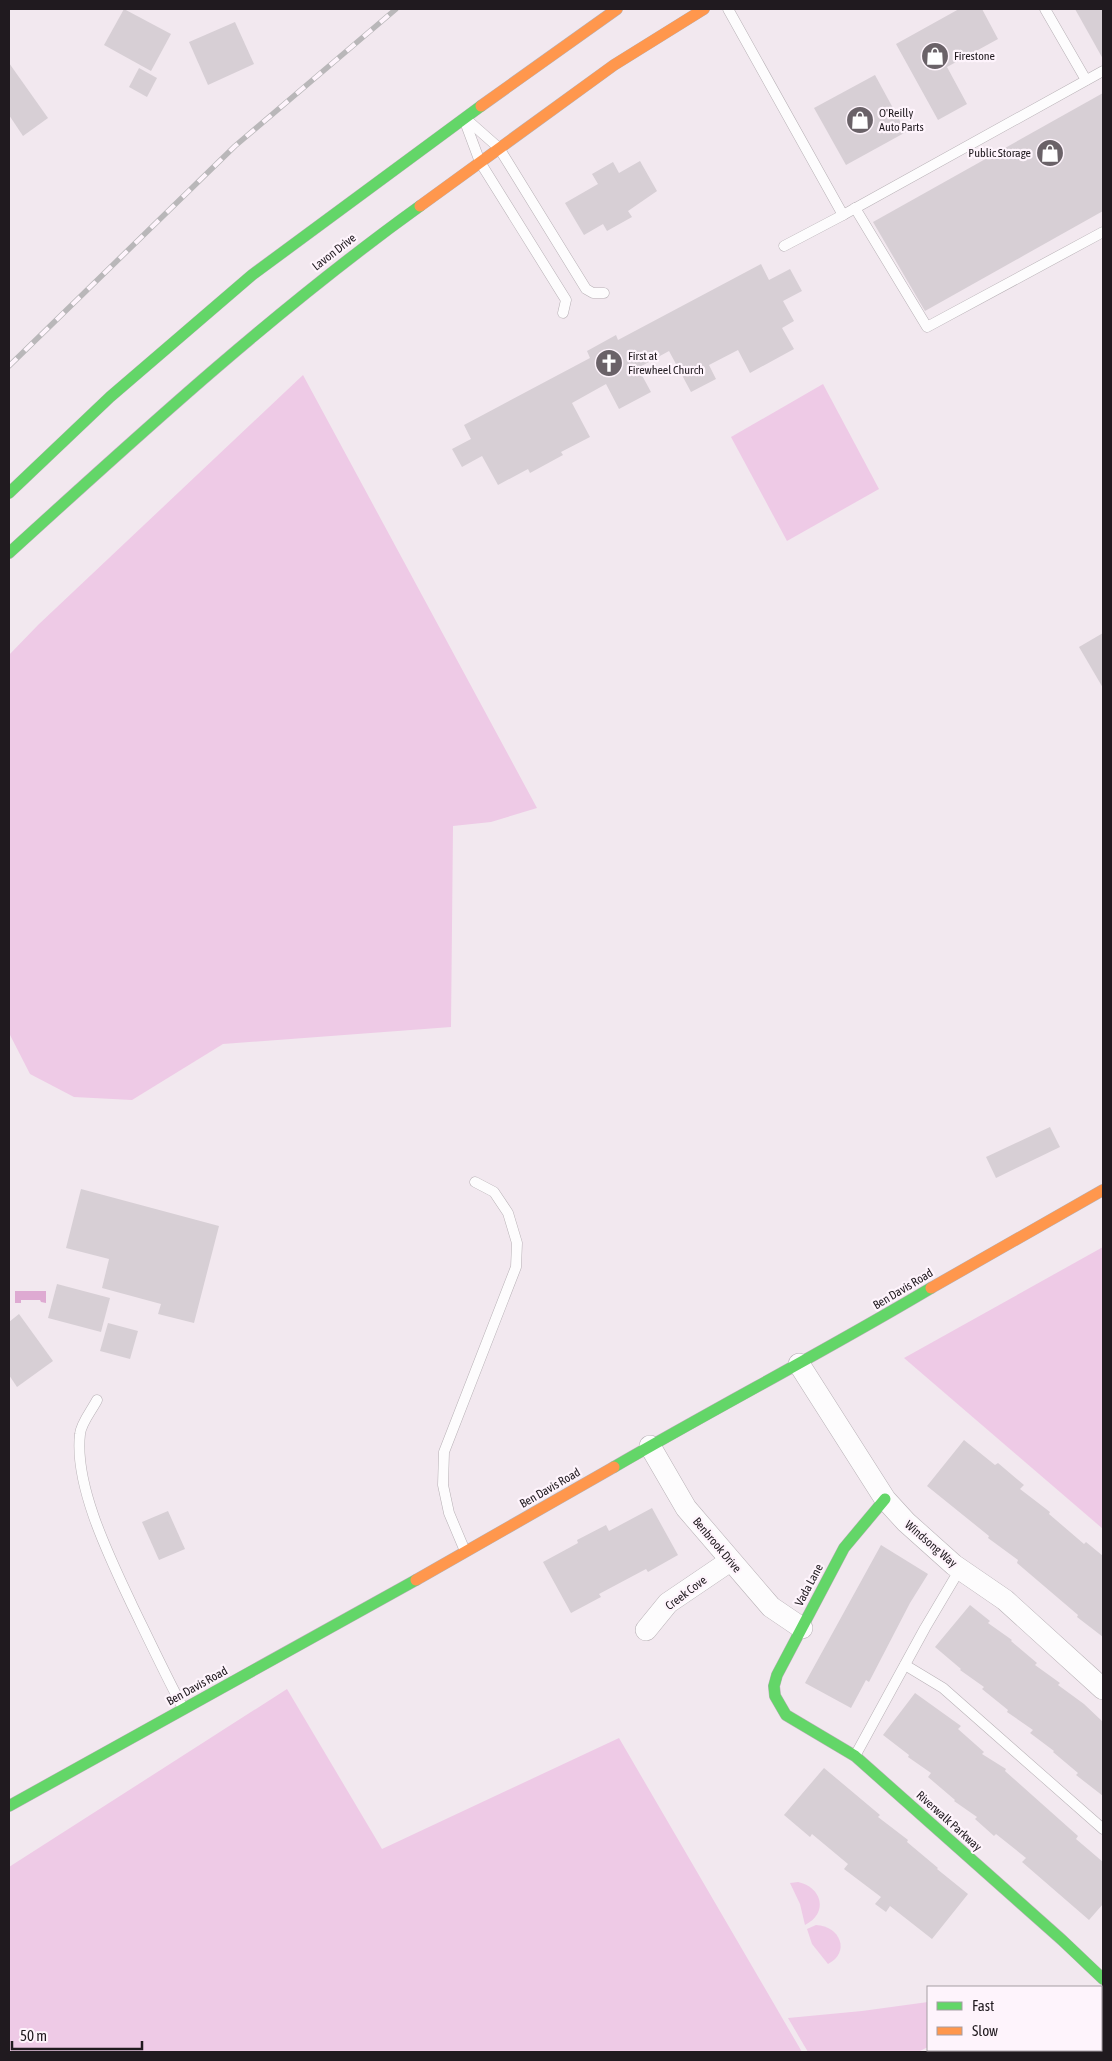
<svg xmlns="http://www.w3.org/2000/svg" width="1112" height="2061" font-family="'Asap Condensed',sans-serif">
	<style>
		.green { fill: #eecae6 }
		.water { fill: #deaad2 }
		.building { fill: #d7cfd5 }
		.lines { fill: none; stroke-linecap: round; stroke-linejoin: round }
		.lane-casing { stroke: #b7b0b5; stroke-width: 11 }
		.street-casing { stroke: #b7b0b5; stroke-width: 22 }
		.fast-casing { stroke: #b7b0b5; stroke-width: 12 }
		.slow-casing { stroke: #b7b0b5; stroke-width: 12 }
		.lane { stroke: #fdfcfd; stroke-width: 10 }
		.street { stroke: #fdfcfd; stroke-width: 21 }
		.fast { stroke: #63d668; stroke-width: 11 }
		.slow { stroke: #ff974d; stroke-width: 11 }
		.rail-casing { stroke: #b9b7b9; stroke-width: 5.5 }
		.rail { stroke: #fef4fc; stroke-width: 4; stroke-dasharray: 11; stroke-linecap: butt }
		.labels { text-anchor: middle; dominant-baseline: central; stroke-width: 4.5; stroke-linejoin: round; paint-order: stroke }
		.poi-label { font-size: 12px; fill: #201a1f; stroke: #fef4fc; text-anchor: start }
		.street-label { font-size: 12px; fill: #201a1f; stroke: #fef4fc }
	</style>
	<rect width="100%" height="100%" fill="#f2e8ef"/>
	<!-- green -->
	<g class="green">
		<path d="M 303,375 L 537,808 L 491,822 L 453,826 L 451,1027 L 223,1044 L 132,1100 L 74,1097 L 30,1074 L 9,1033 L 9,655 L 38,625 Z"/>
		<path d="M 823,384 L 879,489 L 787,541 L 731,437 Z"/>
		<path d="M 1103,1247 L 1103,1529 L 904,1358 Z"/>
		<path d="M 287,1689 L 382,1849 L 619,1738 L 802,2052 L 9,2052 L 9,1867 Z"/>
		<path d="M 798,1882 C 822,1887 829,1913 805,1925 L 800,1904 L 790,1883 Z"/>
		<path d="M 816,1925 C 840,1926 851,1952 828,1964 L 812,1944 L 807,1929 Z"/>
		<path d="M 928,2002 L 928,2047 L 918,2052 L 808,2052 L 788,2018 L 862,2011 Z"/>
	</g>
	<!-- water -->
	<path class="water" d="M 15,1291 L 46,1291 L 46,1303 L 41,1302 L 40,1300 L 21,1300 L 21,1303 L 15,1303 Z"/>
	<!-- building -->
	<g class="building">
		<path d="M 124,9 L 171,34 L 151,71 L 104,45 Z"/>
		<path d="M 959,9 L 982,9 L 998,39 L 947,67 L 967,104 L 938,120 L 896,44 Z"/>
		<path d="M 1075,9 L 1103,9 L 1103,59 Z"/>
		<path d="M 235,22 L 254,64 L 208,85 L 189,42 Z"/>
		<path d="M 9,63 L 48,118 L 23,136 L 9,115 Z"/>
		<path d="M 139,68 L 157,78 L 147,97 L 129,87 Z"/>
		<path d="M 875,75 L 906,132 L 846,165 L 814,108 Z"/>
		<path d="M 1103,93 L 1103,211 L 925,311 L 873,222 Z"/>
		<path d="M 640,161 L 657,191 L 628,211 L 632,217 L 607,231 L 603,224 L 584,235 L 565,203 L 598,184 L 592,174 L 613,162 L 619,173 Z"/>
		<path d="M 761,264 L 769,280 L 790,269 L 802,291 L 783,301 L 794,321 L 782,328 L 794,349 L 750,373 L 738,350 L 709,365 L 716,379 L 691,392 L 669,351 L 638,368 L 651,392 L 619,409 L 606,384 L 572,403 L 590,437 L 561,452 L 563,455 L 530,473 L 528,469 L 498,485 L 482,456 L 462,467 L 452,449 L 471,439 L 464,425 L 590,358 L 587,351 L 616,335 L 618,340 Z"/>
		<path d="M 1103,633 L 1103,688 L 1079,647 Z"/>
		<path d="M 1050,1127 L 1060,1147 L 996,1178 L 986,1157 Z"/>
		<path d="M 81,1189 L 219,1226 L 194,1323 L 158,1314 L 161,1304 L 102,1288 L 109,1259 L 66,1248 Z"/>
		<path d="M 57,1284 L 110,1298 L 101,1332 L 48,1318 Z"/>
		<path d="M 19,1314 L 53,1361 L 17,1387 L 9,1375 L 9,1322 Z"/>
		<path d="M 108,1323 L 138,1331 L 130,1359 L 100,1351 Z"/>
		<path d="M 964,1440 L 995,1465 L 998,1463 L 1024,1485 L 1020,1489 L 1050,1512 L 1049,1514 L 1084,1544 L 1086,1542 L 1103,1556 L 1103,1637 L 1077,1617 L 1078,1615 L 1017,1563 L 1018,1560 L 988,1538 L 989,1536 L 927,1486 Z"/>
		<path d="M 652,1508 L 678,1555 L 648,1572 L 646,1569 L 599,1594 L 601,1597 L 571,1613 L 543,1562 L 578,1543 L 577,1540 L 606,1525 L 609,1531 Z"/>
		<path d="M 168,1511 L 185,1549 L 159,1560 L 142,1522 Z"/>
		<path d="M 881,1545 L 928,1574 L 910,1603 L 869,1682 L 866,1680 L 851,1708 L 805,1683 Z"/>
		<path d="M 970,1605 L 990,1621 L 988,1623 L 1012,1640 L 1011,1641 L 1037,1663 L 1035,1665 L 1060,1683 L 1058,1685 L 1084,1704 L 1103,1722 L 1103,1796 L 1076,1775 L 1078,1773 L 1053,1752 L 1054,1751 L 1030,1733 L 1033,1730 L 1007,1712 L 1008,1710 L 982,1689 L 984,1687 L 960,1670 L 961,1669 L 935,1647 Z"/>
		<path d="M 915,1693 L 961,1726 L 958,1729 L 984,1752 L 982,1754 L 1006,1769 L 1005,1771 L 1078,1836 L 1076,1839 L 1103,1862 L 1103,1904 L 1089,1920 L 1022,1862 L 1026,1858 L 996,1834 L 994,1836 L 975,1819 L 977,1817 L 954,1801 L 955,1800 L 928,1777 L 931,1773 L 908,1757 L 909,1755 L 883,1735 Z"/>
		<path d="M 824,1768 L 880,1815 L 878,1817 L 908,1840 L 907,1842 L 938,1868 L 937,1869 L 968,1894 L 932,1939 L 890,1906 L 886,1912 L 875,1904 L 881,1897 L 844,1869 L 848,1864 L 812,1834 L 810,1837 L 784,1815 Z"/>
	</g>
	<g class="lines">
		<!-- lane casing -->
		<g class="lane-casing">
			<g id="lane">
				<path d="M 728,9 L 843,215 L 1103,71"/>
				<path d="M 1045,9 L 1086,80"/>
				<path d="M 465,118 L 499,148 L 586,289 L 593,293 L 604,293"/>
				<path d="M 464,119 L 480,162 L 566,300 L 563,313"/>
				<path d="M 855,208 L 927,327 L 1103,232"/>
				<path d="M 784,246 L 843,215"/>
				<path d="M 97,1400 C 92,1410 81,1423 80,1434 C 74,1486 110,1558 132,1605 C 149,1640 165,1674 183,1708"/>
				<path d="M 465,1551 L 449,1513 L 443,1485 L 444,1452 L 516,1267 L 517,1243 L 508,1213 L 494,1192 L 475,1182"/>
				<path d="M 905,1665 L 943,1688 L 1103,1829"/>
				<path d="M 855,1756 L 925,1628 L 960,1569"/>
			</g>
		</g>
		<!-- street casing -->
		<g class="street-casing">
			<g id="street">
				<path d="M 799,1364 L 885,1499 L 906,1522 L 954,1565 L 1005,1600 L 1103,1689"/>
				<path d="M 650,1446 L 686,1508 L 771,1607 L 802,1628"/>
				<path d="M 646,1630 L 668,1603 L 730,1561"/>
			</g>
		</g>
		<!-- fast casing -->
		<g class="fast-casing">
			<g id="fast">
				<path d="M 9,493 L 110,397 L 252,275 L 481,106"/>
				<path d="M 9,553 C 142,432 274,311 420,206"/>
				<path d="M 614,1467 C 719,1406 827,1350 931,1288"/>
				<path d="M 885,1499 L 844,1548 L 777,1675 L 774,1686 L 775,1696 L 786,1715 L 855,1756 L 1062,1940 L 1103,1979"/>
				<path d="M 9,1806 L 416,1580"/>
			</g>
		</g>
		<!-- slow casing -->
		<g class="slow-casing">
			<g id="slow">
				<path d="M 481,106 L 617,9"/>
				<path d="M 420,206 L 614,65 L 704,9"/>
				<path d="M 931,1288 L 1103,1190"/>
				<path d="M 416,1580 L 614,1467"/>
			</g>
		</g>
		<!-- lane -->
		<use href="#lane" class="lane"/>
		<!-- street -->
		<use href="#street" class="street"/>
		<!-- fast -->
		<use href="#fast" class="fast"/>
		<!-- slow -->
		<use href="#slow" class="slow"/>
		<!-- rail casing -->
		<g class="rail-casing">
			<path id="rail" d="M 9,366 L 235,146 L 396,9"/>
		</g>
		<!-- rail -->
		<use href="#rail" class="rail"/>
	</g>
	<!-- icons -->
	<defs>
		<g id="shop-disc" transform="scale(1.4375)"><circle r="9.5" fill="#6a6268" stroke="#fef4fc"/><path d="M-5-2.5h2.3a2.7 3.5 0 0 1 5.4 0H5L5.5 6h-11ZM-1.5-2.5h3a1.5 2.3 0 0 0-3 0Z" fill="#fff"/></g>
		<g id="church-disc" transform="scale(1.4375)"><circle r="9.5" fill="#6a6268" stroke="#fef4fc"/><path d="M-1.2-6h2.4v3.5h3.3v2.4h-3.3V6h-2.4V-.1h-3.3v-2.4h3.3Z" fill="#fff"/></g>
	</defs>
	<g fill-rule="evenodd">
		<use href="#shop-disc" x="935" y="56"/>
		<use href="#shop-disc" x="860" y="120"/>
		<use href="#shop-disc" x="1050" y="153"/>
		<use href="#church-disc" x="609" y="363"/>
	</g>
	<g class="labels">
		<!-- poi labels -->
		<g class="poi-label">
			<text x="954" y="56">Firestone</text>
			<text x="879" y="113">O'Reilly<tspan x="879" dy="14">Auto Parts</tspan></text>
			<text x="1031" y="153" text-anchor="end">Public Storage</text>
			<text x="628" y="356">First at<tspan x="628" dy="14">Firewheel Church</tspan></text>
		</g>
		<!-- street labels -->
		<g class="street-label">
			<text transform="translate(334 252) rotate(-38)">Lavon Drive</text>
			<text transform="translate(903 1289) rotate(-31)">Ben Davis Road</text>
			<text transform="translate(550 1488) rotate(-30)">Ben Davis Road</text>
			<text transform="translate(931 1544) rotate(41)">Windsong Way</text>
			<text transform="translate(717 1545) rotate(50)">Benbrook Drive</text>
			<text transform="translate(809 1585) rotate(-62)">Vada Lane</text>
			<text transform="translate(686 1593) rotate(-37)">Creek Cove</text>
			<text transform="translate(197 1686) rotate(-29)">Ben Davis Road</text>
			<text transform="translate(949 1821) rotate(42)">Riverwalk Parkway</text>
		</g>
	</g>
	<!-- border -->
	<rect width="1112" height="2061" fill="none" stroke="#201a1f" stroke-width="20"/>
	<!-- legend -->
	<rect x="927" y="1986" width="175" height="65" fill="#fef4fc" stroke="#a59da4"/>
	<rect x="937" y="2002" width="25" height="8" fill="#63d668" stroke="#a59da4"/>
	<text x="972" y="2011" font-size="15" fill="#201a1f">Fast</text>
	<rect x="937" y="2027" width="25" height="8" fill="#ff974d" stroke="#a59da4"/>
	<text x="972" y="2036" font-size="15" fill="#201a1f">Slow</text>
	<!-- scale -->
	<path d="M12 2041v8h130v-8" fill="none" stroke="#201a1f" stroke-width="2.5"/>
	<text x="20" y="2041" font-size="15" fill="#201a1f" stroke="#fef4fc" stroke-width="4" paint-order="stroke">50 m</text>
</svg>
